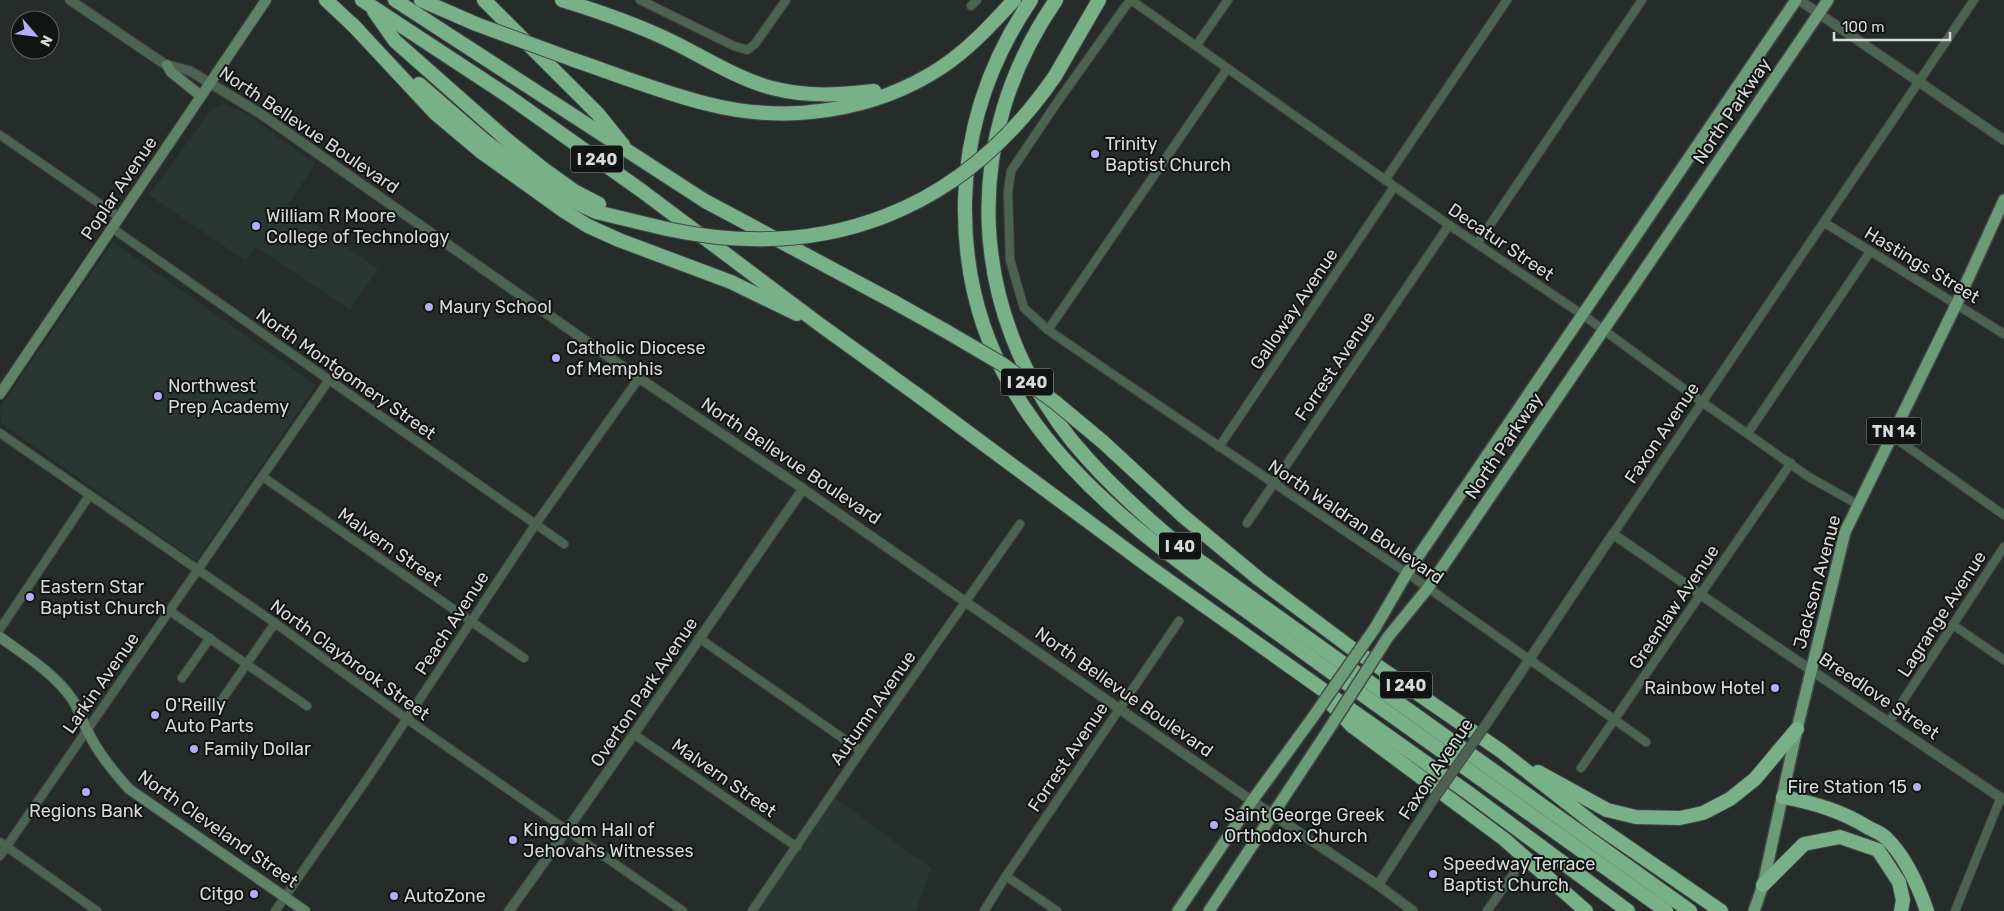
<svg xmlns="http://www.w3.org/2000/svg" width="2004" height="911" font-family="Rubik,sans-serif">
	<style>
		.built { fill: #293632 }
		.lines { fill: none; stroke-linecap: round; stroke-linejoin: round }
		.minor-casing { stroke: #424846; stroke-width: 10 }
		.tertiary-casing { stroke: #424846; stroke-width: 11 }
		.secondary-casing { stroke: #424846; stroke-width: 12 }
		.primary-casing { stroke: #424846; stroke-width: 14 }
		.motorway-casing { stroke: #424846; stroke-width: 16 }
		.minor { stroke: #4d6352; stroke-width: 8 }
		.tertiary { stroke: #4d6352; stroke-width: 9 }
		.secondary { stroke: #5f8368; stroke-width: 10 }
		.primary { stroke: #6c9b78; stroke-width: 11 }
		.motorway { stroke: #78b187; stroke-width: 14 }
		.tertiary-bridge-casing { stroke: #424846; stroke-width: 11; stroke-linecap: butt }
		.primary-bridge-casing { stroke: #424846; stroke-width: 14; stroke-linecap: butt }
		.motorway-bridge-casing { stroke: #424846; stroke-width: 16; stroke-linecap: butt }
		.tertiary-bridge { stroke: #4d6352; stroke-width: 9 }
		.primary-bridge { stroke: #6c9b78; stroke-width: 11 }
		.motorway-bridge { stroke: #78b187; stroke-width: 14 }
		.poi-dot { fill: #b6acf8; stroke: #111413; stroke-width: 2 }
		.labels { text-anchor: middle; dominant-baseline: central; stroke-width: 4; stroke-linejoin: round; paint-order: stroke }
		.shield { fill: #111413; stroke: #9b9f9e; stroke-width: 1 }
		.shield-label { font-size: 16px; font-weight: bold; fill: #d6dad9 }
		.street-label { font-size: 18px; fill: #d6dad9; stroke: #111413 }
		.poi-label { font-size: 18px; fill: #d6dad9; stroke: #111413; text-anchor: start }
	</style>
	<rect width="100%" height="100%" fill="#262c2a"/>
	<!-- built -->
	<g class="built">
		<path d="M 223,104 L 245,113 L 315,164 L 288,205 L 378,269 L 350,310 L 256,247 L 246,261 L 149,195 L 211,110 Z"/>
		<path d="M 113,242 L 316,385 L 196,561 L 1,423 L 0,407 Z"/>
		<path d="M 831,795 L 931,868 L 916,911 L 752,911 Z"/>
	</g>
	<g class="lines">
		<!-- minor casing -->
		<g class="minor-casing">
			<g id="minor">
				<path d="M 640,0 L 734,46 L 747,50 L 755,44 L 786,0"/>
				<path d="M 971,6 L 977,0"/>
				<path d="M 1196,46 L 1228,0"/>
				<path d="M 0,135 L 119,217"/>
				<path d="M 1385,180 L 1507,0"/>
				<path d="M 1825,223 L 2004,334"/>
				<path d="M 112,228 L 564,544"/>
				<path d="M 1477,244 L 1642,0"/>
				<path d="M 1048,330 L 1227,69"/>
				<path d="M 0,433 L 275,623 L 407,719 L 683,911"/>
				<path d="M 1748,433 L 1870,252"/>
				<path d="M 1892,436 L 2004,515"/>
				<path d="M 1219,447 L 1394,187"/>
				<path d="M 263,477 L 524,658"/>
				<path d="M 1247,523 L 1449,225"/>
				<path d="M 1613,534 L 1974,0"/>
				<path d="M 170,611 L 307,706"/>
				<path d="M 1953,625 L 2004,660"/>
				<path d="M 0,629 L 89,496"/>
				<path d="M 699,638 L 861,751"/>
				<path d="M 182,678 L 210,638"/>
				<path d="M 219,704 L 275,623"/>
				<path d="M 1889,722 L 2004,547"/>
				<path d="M 635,735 L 797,847"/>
				<path d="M 1646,742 L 1407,573 L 1121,380 L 1048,330 L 1024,308 L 1010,260 L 1008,192 L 1011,171 L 1056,104 L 1125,7 L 1131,0 L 1449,225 L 1583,315 L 1702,402 L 1809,477 L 1857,504"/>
				<path d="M 1581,768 L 1791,463"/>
				<path d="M 0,842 L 97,911"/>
				<path d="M 0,856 L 329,380"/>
				<path d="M 1006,876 L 1057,911"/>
				<path d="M 275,911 L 369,776 L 535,525 L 639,378"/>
				<path d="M 752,911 L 861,751 L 1020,524"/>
				<path d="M 984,911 L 1006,876 L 1179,621"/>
				<path d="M 1487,911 L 1514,873"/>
				<path d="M 1955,911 L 2001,797"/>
			</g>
		</g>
		<!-- tertiary casing -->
		<g class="tertiary-casing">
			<g id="tertiary">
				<path d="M 70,0 L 160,61 L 167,65 L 190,71 L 261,114 L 639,378 L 796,484 L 1252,801 L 1378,885 L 1413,911"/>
				<path d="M 1799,0 L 2004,140"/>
				<path d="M 1487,723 L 1613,534 L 1765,639 L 2004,800"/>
				<path d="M 1378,885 L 1433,800"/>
				<path d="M 509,911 C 610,772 705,629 803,489"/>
			</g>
		</g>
		<!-- secondary casing -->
		<g class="secondary-casing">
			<g id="secondary">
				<path d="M 167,65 L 171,72 L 201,96"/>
				<path d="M 0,394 L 266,0"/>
				<path d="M 0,637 C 26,656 54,673 72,699 C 79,709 82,720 87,730 C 98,753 113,771 129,789 L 305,911"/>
			</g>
		</g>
		<!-- primary casing -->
		<g class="primary-casing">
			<g id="primary">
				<path d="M 1375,628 L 1407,573 L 1796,0"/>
				<path d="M 1388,637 L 1428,588 L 1828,0"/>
				<path d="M 1178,911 L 1252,801 L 1313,717"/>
				<path d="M 1209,911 L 1329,729"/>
				<path d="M 1754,911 L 1763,885 L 1797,729 L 1845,532 L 1956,305 L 2004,200"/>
			</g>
		</g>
		<!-- motorway casing -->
		<g class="motorway-casing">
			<g id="motorway">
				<path d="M 326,0 L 358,30"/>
				<path d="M 362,0 L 508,96 L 642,191 L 819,324 L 923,399 L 1151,568 L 1470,794 L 1628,911"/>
				<path d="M 395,0 L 705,201 L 894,302 L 944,330"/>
				<path d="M 421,0 L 476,24"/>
				<path d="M 484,0 L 598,114 L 623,145"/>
				<path d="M 562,0 C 601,12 639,25 675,43 C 707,59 738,79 772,88 C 807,97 839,95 874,91"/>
				<path d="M 1031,0 C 990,60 967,128 965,200 C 961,385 1079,490 1216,589 C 1260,621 1304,653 1349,685 C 1455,760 1561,835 1666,911"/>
				<path d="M 1056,0 C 960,139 967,310 1073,442 C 1108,484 1148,520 1190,554 L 1690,911"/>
				<path d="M 374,11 L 395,41 L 506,139 L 542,168 L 574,191 L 599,204"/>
				<path d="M 352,24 L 436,114 L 480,151 L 564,211 L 588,226 L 619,240 L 731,282 L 797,314"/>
				<path d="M 574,60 C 618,75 663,93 708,104 C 786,124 874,112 942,67 C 969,49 992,24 1014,0"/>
				<path d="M 1055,76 L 1099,0"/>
				<path d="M 419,84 L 486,142 L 551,188 L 573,201 L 596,212 L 667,229"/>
				<path d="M 1103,442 L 1183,516 L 1259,579 L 1350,647 L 1501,751 L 1593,823 L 1721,911"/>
				<path d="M 1330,703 L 1352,726 L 1504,839 L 1586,911"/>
				<path d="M 1538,772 L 1607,810 L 1636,817 L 1680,818 L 1703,813 L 1730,799 L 1755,779 L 1797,729"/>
				<path d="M 1783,797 C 1814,803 1842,811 1869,828 C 1875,831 1881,833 1886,838 C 1906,857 1918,885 1927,911"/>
				<path d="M 1763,885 L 1804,844 L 1840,837 L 1878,850 L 1899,882 L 1903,900 L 1901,911"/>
			</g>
		</g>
		<!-- minor -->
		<use href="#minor" class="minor"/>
		<!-- tertiary -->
		<use href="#tertiary" class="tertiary"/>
		<!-- secondary -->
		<use href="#secondary" class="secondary"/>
		<!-- primary -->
		<use href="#primary" class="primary"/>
		<!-- motorway -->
		<use href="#motorway" class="motorway"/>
		<!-- tertiary-bridge casing -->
		<g class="tertiary-bridge-casing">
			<path id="tertiary-bridge" d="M 1433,800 L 1487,723"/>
		</g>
		<!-- primary-bridge casing -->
		<g class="primary-bridge-casing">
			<g id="primary-bridge">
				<path d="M 1313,717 L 1375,628"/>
				<path d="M 1329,729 L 1388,637"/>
			</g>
		</g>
		<!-- motorway-bridge casing -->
		<g class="motorway-bridge-casing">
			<g id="motorway-bridge">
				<path d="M 476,24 L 574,60"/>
				<path d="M 667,229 C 826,263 962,211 1055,76"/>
				<path d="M 944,330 L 1002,364 L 1055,402 L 1103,442"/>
			</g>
		</g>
		<!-- tertiary-bridge -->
		<use href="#tertiary-bridge" class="tertiary-bridge"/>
		<!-- primary-bridge -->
		<use href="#primary-bridge" class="primary-bridge"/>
		<!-- motorway-bridge -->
		<use href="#motorway-bridge" class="motorway-bridge"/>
	</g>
	<!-- markers -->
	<g class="poi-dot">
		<circle cx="1095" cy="154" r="5"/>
		<circle cx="256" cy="226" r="5"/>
		<circle cx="429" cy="307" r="5"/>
		<circle cx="556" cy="358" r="5"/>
		<circle cx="158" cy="396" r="5"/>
		<circle cx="30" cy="597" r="5"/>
		<circle cx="1775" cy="688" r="5"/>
		<circle cx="155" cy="715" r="5"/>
		<circle cx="194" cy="749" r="5"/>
		<circle cx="1917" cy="787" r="5"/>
		<circle cx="86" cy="792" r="5"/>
		<circle cx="1214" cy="825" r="5"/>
		<circle cx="513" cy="840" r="5"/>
		<circle cx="1433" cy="874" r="5"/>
		<circle cx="254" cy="894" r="5"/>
		<circle cx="394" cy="896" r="5"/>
	</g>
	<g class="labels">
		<!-- shield labels -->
		<g class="shield">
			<rect x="571" y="145.5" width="52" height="27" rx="4"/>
			<rect x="1001" y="368.5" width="52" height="27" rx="4"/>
			<rect x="1866.5" y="417.5" width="55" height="27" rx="4"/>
			<rect x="1159" y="532.5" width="42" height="27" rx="4"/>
			<rect x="1380" y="671.5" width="52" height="27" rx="4"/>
		</g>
		<g class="shield-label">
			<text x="597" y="159">I 240</text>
			<text x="1027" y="382">I 240</text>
			<text x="1894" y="431">TN 14</text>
			<text x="1180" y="546">I 40</text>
			<text x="1406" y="685">I 240</text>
		</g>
		<!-- street labels -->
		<g class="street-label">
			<text transform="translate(1732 111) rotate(-56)">North Parkway</text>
			<text transform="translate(309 130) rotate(34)">North Bellevue Boulevard</text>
			<text transform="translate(119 188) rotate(-56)">Poplar Avenue</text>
			<text transform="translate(1501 242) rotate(34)">Decatur Street</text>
			<text transform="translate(1922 265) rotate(31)">Hastings Street</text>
			<text transform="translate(1294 309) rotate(-56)">Galloway Avenue</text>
			<text transform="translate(1335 366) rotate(-56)">Forrest Avenue</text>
			<text transform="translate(346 374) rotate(35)">North Montgomery Street</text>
			<text transform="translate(1662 433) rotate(-56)">Faxon Avenue</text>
			<text transform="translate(1504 446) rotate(-56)">North Parkway</text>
			<text transform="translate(791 461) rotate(34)">North Bellevue Boulevard</text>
			<text transform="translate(1356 522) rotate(34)">North Waldran Boulevard</text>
			<text transform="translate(390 547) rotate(35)">Malvern Street</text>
			<text transform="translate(1817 582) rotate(-75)">Jackson Avenue</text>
			<text transform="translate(1674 607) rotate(-56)">Greenlaw Avenue</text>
			<text transform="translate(1942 614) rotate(-57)">Lagrange Avenue</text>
			<text transform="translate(452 623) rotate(-57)">Peach Avenue</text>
			<text transform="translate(350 660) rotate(36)">North Claybrook Street</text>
			<text transform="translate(101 683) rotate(-55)">Larkin Avenue</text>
			<text transform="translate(644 692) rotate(-56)">Overton Park Avenue</text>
			<text transform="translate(1124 692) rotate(35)">North Bellevue Boulevard</text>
			<text transform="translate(1879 696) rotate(34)">Breedlove Street</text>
			<text transform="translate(873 708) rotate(-55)">Autumn Avenue</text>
			<text transform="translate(1068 757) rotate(-56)">Forrest Avenue</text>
			<text transform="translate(1436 769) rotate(-56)">Faxon Avenue</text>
			<text transform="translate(724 778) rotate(35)">Malvern Street</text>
			<text transform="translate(218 829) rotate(35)">North Cleveland Street</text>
		</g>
		<!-- poi labels -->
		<g class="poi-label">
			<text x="1105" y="144">Trinity<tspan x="1105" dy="21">Baptist Church</tspan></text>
			<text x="266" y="216">William R Moore<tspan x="266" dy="21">College of Technology</tspan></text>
			<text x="439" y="307">Maury School</text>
			<text x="566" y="348">Catholic Diocese<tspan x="566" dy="21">of Memphis</tspan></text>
			<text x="168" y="386">Northwest<tspan x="168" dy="21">Prep Academy</tspan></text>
			<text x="40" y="587">Eastern Star<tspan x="40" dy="21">Baptist Church</tspan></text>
			<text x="1765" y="688" text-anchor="end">Rainbow Hotel</text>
			<text x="165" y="705">O'Reilly<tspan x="165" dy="21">Auto Parts</tspan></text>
			<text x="204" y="749">Family Dollar</text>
			<text x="1907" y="787" text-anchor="end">Fire Station 15</text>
			<text x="86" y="811" text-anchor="middle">Regions Bank</text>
			<text x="1224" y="815">Saint George Greek<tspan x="1224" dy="21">Orthodox Church</tspan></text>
			<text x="523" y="830">Kingdom Hall of<tspan x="523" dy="21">Jehovahs Witnesses</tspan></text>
			<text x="1443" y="864">Speedway Terrace<tspan x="1443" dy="21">Baptist Church</tspan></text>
			<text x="244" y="894" text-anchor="end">Citgo</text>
			<text x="404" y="896">AutoZone</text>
		</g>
	</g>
	<!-- north arrow -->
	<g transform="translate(35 35) rotate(118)"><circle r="24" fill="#111413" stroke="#606362"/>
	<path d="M0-4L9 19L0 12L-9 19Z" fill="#b6acf8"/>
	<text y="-8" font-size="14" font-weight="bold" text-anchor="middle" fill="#d6dad9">N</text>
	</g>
	<!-- scale -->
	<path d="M1834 32v8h116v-8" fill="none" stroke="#d6dad9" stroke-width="2.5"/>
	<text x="1842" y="32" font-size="15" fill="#d6dad9" stroke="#111413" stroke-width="4" paint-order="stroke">100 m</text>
</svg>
